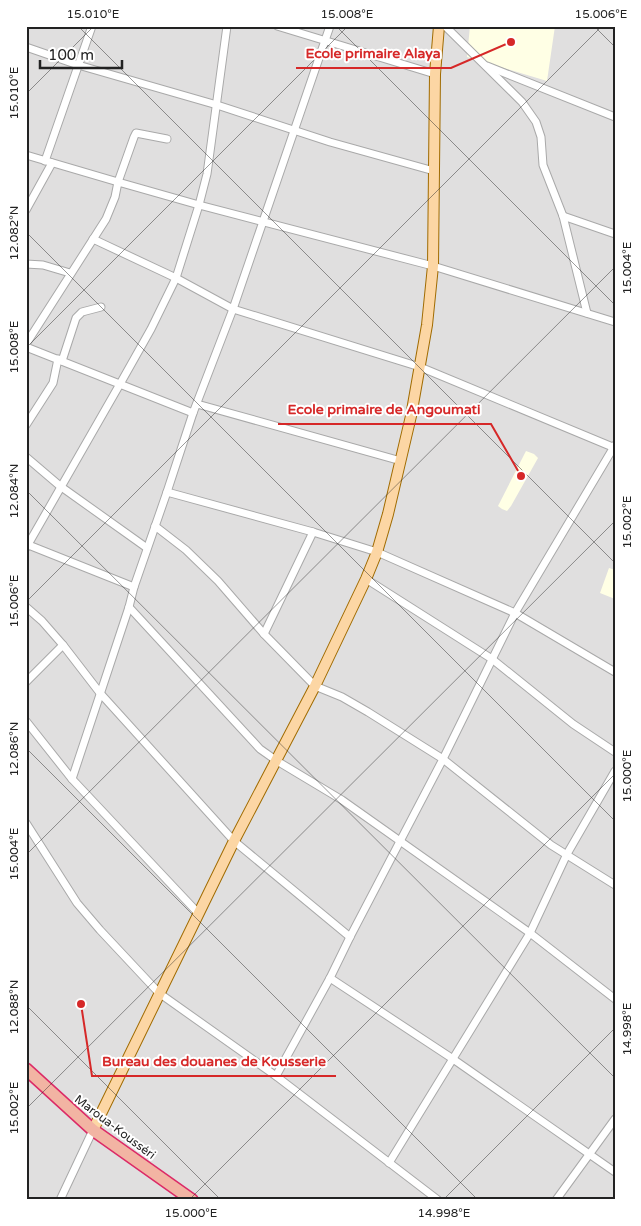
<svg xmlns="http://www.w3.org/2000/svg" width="641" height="1226" font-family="'Varela Round',sans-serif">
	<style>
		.residential { fill: #e0dfdf }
		.education { fill: #ffffe5 }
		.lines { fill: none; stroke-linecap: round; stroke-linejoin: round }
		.minor-casing { stroke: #a9a9a9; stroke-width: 9 }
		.primary-casing { stroke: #a06b00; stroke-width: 12 }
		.trunk-casing { stroke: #dc2a67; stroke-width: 14 }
		.minor { stroke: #fff; stroke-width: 7 }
		.primary { stroke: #fcd6a4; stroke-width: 10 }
		.trunk { stroke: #f2b4a3; stroke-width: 11 }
		.ticks { fill: none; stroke: #222; stroke-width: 1; stroke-opacity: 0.45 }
		.labels { text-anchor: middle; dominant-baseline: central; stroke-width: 4; stroke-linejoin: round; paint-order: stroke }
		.street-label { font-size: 12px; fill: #222; stroke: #fff }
		.leader { fill: none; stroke: #d62828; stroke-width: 2 }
		.callout-dot { fill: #d62828; stroke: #fff; stroke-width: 2 }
		.callout-label { font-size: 14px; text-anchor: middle; font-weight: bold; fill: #d62828; stroke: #fff; stroke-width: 4; stroke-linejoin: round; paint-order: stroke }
		.neatline { fill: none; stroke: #222; stroke-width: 2 }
		.ticks-label { font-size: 12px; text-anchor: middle; fill: #222 }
	</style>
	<rect width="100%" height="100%" fill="#f2efe9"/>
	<!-- residential -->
	<rect class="residential" x="26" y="26" width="589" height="1174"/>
	<!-- education -->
	<g class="education">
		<path d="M 470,26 L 555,26 L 547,81 L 467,57 Z"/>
		<path d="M 526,451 L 534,454 L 538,458 L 511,506 L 507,511 L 502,509 L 498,506 Z"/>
		<path d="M 609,568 L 615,570 L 615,599 L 600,593 Z"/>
	</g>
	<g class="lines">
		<!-- minor casing -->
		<g class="minor-casing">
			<g id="minor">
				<path d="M 277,26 L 435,74"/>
				<path d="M 445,26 L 522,102 L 536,122 L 541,137 L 543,165 L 563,216 L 587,313"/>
				<path d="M 26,47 L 78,65 L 217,105 L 330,142 L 434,171"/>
				<path d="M 487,66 L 615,117"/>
				<path d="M 26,155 L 118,182 L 134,137 L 136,133 L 167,139"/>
				<path d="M 45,161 L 92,26"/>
				<path d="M 26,210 L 52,163"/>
				<path d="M 563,216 L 615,234"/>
				<path d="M 93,239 L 176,278 L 233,309 L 420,367 L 615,448"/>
				<path d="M 26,264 L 43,265 L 70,273"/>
				<path d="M 26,344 L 106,219 L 115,197 L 118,182 L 199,205 L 433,266 L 615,322"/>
				<path d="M 26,347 L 193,413"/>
				<path d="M 62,361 L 76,318 L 82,312 L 101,307"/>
				<path d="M 197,404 L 401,461"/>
				<path d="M 26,425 L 53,383 L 58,359"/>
				<path d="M 26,457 L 60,486 L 147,548"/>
				<path d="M 167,492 L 313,532 L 377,552 L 515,613 L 615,672"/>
				<path d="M 155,526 L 186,550 L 218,581 L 264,634 L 315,686 L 342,697 L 368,712 L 443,759 L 551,845 L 615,885"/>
				<path d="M 26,544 L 134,587"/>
				<path d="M 26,548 L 120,384 L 151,329 L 176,278 L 199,205 L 207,174 L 227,26"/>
				<path d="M 366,579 L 492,659 L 573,724 L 615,752"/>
				<path d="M 26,607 L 42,621 L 63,645 L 100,693 L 234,841 L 350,937"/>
				<path d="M 129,607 L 260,749 L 277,761 L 342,800 L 530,933 L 615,999"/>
				<path d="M 264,634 L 313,532"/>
				<path d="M 26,682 L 63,645"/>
				<path d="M 26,721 L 72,779 L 199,914"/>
				<path d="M 72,779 L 129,607 L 134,587 L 167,492 L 193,413 L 233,309 L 330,26"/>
				<path d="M 26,823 L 77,903 L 100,930 L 159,993 L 276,1076 L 438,1200"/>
				<path d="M 330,978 L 453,1059 L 615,1172"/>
				<path d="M 276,1076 L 330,978 L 350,937 L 443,759 L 515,613 L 615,445"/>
				<path d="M 389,1163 L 530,933 L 567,854 L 615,771"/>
				<path d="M 60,1200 L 93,1130"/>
				<path d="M 556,1200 L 615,1119"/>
			</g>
		</g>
		<!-- primary casing -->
		<g class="primary-casing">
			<path id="primary" d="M 93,1130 L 234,841 L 315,686 L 366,579 L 377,552 L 388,514 L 411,416 L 427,325 L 433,266 L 435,74 L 439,26"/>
		</g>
		<!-- trunk casing -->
		<g class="trunk-casing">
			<path id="trunk" d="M 26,1069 L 93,1130 L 192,1200"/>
		</g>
		<!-- minor -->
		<use href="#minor" class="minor"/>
		<!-- primary -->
		<use href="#primary" class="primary"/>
		<!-- trunk -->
		<use href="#trunk" class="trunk"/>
	</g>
	<!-- ticks -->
	<path class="ticks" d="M 78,26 L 615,563M 336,26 L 615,305M 594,26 L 615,47M 26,94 L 94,26M 26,232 L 615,821M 26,348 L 348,26M 26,490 L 615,1078M 26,602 L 602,26M 26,748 L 478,1200M 26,855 L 615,267M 26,1005 L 221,1200M 26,1109 L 615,521M 189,1200 L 615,774M 443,1200 L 615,1028"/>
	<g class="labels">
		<!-- street labels -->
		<g class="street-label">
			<text transform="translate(115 1127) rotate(37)">Maroua-Kousséri</text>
		</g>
	</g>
	<!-- callouts -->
	<path class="leader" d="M511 42L451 68H296M521 476L491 424H278M81 1004L92 1076H336"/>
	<g class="callout-dot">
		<circle cx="511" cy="42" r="5"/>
		<circle cx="521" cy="476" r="5"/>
		<circle cx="81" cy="1004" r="5"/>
	</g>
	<g class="callout-label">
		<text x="373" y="58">Ecole primaire Alaya</text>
		<text x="384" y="414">Ecole primaire de Angoumati</text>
		<text x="214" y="1066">Bureau des douanes de Kousserie</text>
	</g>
	<!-- border -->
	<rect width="641" height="1226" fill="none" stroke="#ffffff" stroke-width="55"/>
	<!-- scale -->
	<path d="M40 60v8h82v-8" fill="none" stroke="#222222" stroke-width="2.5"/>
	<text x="48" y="60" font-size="15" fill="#222222" stroke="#ffffff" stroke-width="4" paint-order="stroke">100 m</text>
	<rect x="28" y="28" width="586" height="1170" class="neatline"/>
	<g class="ticks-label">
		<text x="93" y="18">15.010°E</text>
		<text x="347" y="18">15.008°E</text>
		<text x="601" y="18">15.006°E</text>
		<text transform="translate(14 93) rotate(-90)" y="4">15.010°E</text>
		<text transform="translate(14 233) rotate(-90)" y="4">12.082°N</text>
		<text transform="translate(627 268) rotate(-90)" y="4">15.004°E</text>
		<text transform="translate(14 347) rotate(-90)" y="4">15.008°E</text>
		<text transform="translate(14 491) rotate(-90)" y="4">12.084°N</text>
		<text transform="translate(627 522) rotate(-90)" y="4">15.002°E</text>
		<text transform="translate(14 601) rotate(-90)" y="4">15.006°E</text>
		<text transform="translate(14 749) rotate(-90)" y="4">12.086°N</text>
		<text transform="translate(627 776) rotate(-90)" y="4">15.000°E</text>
		<text transform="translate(14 854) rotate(-90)" y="4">15.004°E</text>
		<text transform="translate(14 1007) rotate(-90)" y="4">12.088°N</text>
		<text transform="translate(627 1029) rotate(-90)" y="4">14.998°E</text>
		<text transform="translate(14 1108) rotate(-90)" y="4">15.002°E</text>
		<text x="191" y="1217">15.000°E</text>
		<text x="444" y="1217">14.998°E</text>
	</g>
</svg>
